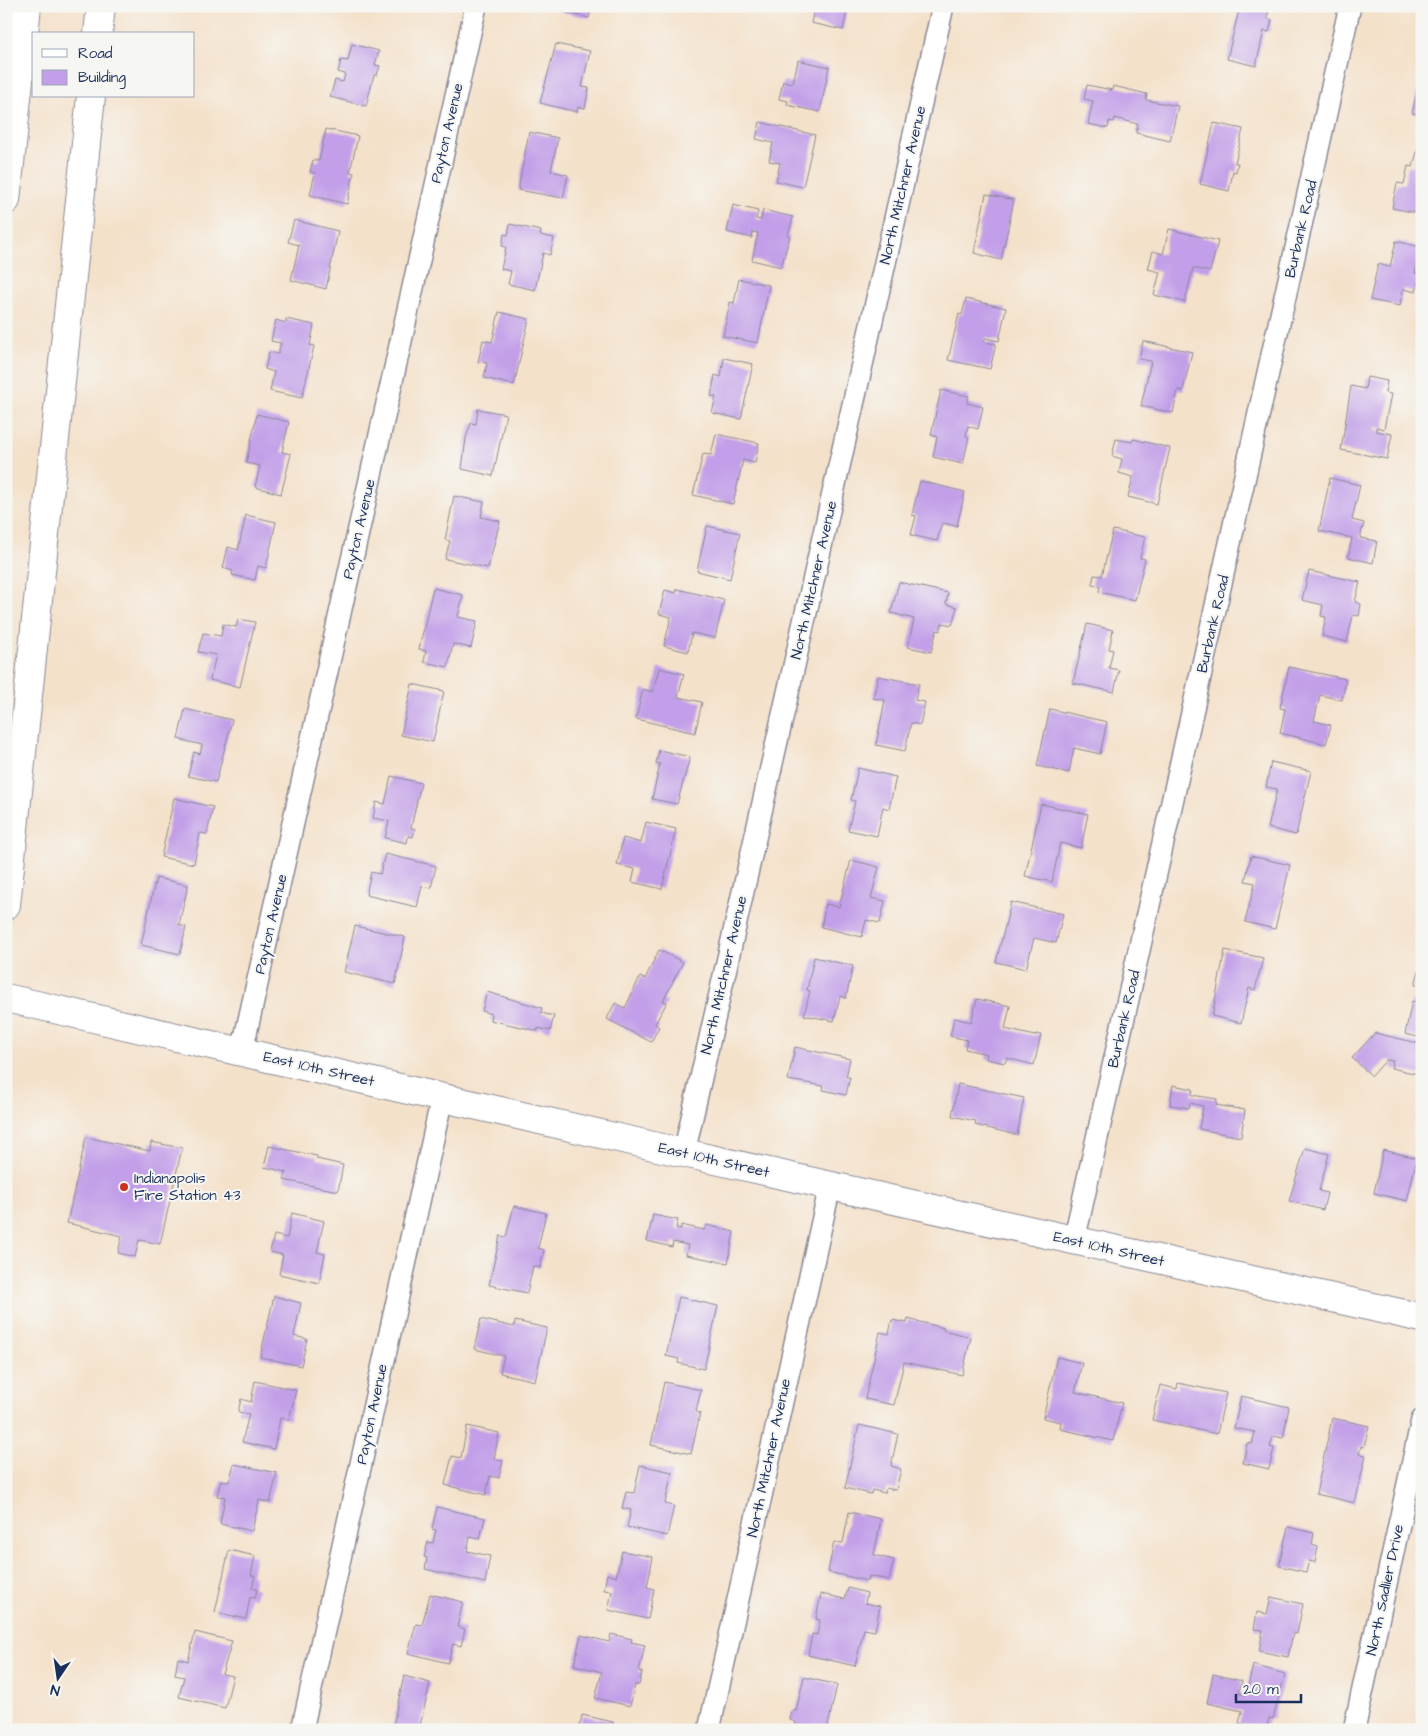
<svg xmlns="http://www.w3.org/2000/svg" width="1428" height="1736" font-family="'Architects Daughter',sans-serif">
	<style>
		.building { fill: #c29fe8 }
		.lines { fill: none; stroke-linecap: round; stroke-linejoin: round }
		.minor-casing { stroke: #888894; stroke-width: 24 }
		.major-casing { stroke: #888894; stroke-width: 30 }
		.highway-casing { stroke: #888894; stroke-width: 30 }
		.minor { stroke: #fff; stroke-width: 21 }
		.major { stroke: #fff; stroke-width: 28 }
		.highway { stroke: #fff; stroke-width: 28 }
		.poi-dot { fill: #c8321e; stroke: #f6f6f2; stroke-width: 2 }
		.labels { text-anchor: middle; dominant-baseline: central; stroke-width: 4; stroke-linejoin: round; paint-order: stroke }
		.street-label { font-size: 15px; fill: #1b2f5e; stroke: #f6f6f2 }
		.poi-label { font-size: 15px; fill: #1b2f5e; stroke: #f6f6f2; text-anchor: start }
	</style>
	<rect width="100%" height="100%" fill="#f6f6f2"/>
	<filter id="ink" filterUnits="userSpaceOnUse"><feTurbulence type="fractalNoise" baseFrequency=".02" numOctaves="2"/><feDisplacementMap in="SourceGraphic" scale="10" xChannelSelector="R" yChannelSelector="G"/><feConvolveMatrix kernelMatrix="1 2 1 2 8 2 1 2 1" color-interpolation-filters="sRGB"/></filter>
	<filter id="wash" filterUnits="userSpaceOnUse"><feTurbulence type="fractalNoise" baseFrequency=".0096" numOctaves="4" result="noise"/><feDisplacementMap in="SourceGraphic" scale="20" xChannelSelector="R" yChannelSelector="G"/><feGaussianBlur stdDeviation="1.12" result="paint"/><feColorMatrix in="noise" values="0 0 0 0 0 0 0 0 0 0 0 0 0 0 0 0 0 1.4 0 .05"/><feComposite in="paint" operator="in"/></filter>
	<g filter="url(#wash)">
		<rect width="100%" height="100%" fill="#f4e1ca"/>
		<g id="blocks">
			<!-- building -->
			<g class="building">
				<path d="M 369,6 L 391,6 L 390,12 Z"/>
				<path d="M 564,6 L 592,6 L 589,18 L 563,12 Z"/>
				<path d="M 815,6 L 848,6 L 843,30 L 811,23 Z"/>
				<path d="M 1240,6 L 1270,6 L 1267,18 L 1272,20 L 1269,32 L 1264,31 L 1256,66 L 1227,59 Z"/>
				<path d="M 352,44 L 379,51 L 375,65 L 380,66 L 377,75 L 374,75 L 366,106 L 330,97 L 335,80 L 343,82 L 345,74 L 338,72 L 341,60 L 348,61 Z"/>
				<path d="M 556,44 L 590,51 L 582,87 L 589,88 L 585,108 L 578,107 L 577,112 L 540,103 Z"/>
				<path d="M 798,60 L 829,67 L 820,112 L 787,105 L 788,101 L 779,99 L 783,81 L 793,83 Z"/>
				<path d="M 1422,72 L 1422,115 L 1412,113 Z"/>
				<path d="M 1087,85 L 1112,90 L 1113,86 L 1147,94 L 1146,100 L 1178,106 L 1170,141 L 1136,133 L 1138,124 L 1115,118 L 1114,122 L 1109,121 L 1108,128 L 1088,124 L 1093,101 L 1084,99 Z"/>
				<path d="M 760,122 L 815,135 L 803,187 L 776,181 L 780,163 L 769,161 L 773,143 L 756,139 Z"/>
				<path d="M 1214,123 L 1243,129 L 1235,163 L 1238,163 L 1236,172 L 1233,171 L 1229,191 L 1200,184 Z"/>
				<path d="M 326,129 L 358,136 L 350,172 L 354,173 L 347,204 L 310,195 L 315,173 L 310,172 L 313,160 L 319,161 Z"/>
				<path d="M 529,132 L 558,138 L 551,171 L 568,175 L 563,198 L 518,190 Z"/>
				<path d="M 1419,144 L 1422,145 L 1422,214 L 1392,208 L 1397,183 L 1404,184 L 1408,166 L 1413,167 Z"/>
				<path d="M 986,194 L 1014,200 L 1001,260 L 974,253 Z"/>
				<path d="M 733,205 L 758,211 L 756,219 L 761,220 L 763,210 L 793,217 L 788,236 L 790,236 L 781,267 L 752,260 L 758,233 L 753,232 L 752,238 L 727,232 Z"/>
				<path d="M 294,220 L 338,231 L 326,289 L 291,280 L 299,245 L 288,242 Z"/>
				<path d="M 510,224 L 541,231 L 540,235 L 554,238 L 550,255 L 543,253 L 535,290 L 508,284 L 511,271 L 501,269 L 506,247 L 502,246 L 504,234 L 508,235 Z"/>
				<path d="M 1169,229 L 1218,241 L 1210,272 L 1193,268 L 1185,302 L 1154,295 L 1160,272 L 1148,269 L 1153,251 L 1163,254 Z"/>
				<path d="M 1396,241 L 1420,247 L 1415,273 L 1420,274 L 1416,292 L 1403,289 L 1400,306 L 1370,300 L 1378,264 L 1390,267 Z"/>
				<path d="M 739,279 L 769,285 L 758,343 L 723,336 L 730,302 L 734,303 Z"/>
				<path d="M 966,299 L 1006,308 L 999,341 L 985,338 L 984,342 L 996,344 L 990,369 L 948,360 L 959,314 L 962,315 Z"/>
				<path d="M 499,312 L 529,319 L 514,385 L 484,378 L 487,363 L 478,362 L 483,340 L 492,342 Z"/>
				<path d="M 286,319 L 314,325 L 310,345 L 314,346 L 302,398 L 270,391 L 274,372 L 265,369 L 269,352 L 278,354 L 281,343 L 271,341 L 276,320 L 286,323 Z"/>
				<path d="M 1143,341 L 1192,352 L 1183,391 L 1178,390 L 1173,413 L 1141,406 L 1151,361 L 1139,359 Z"/>
				<path d="M 724,358 L 753,364 L 741,419 L 712,413 L 716,397 L 711,396 L 715,375 L 721,377 Z"/>
				<path d="M 1367,377 L 1387,381 L 1385,393 L 1391,394 L 1384,429 L 1376,427 L 1376,431 L 1392,434 L 1387,459 L 1341,450 L 1351,386 L 1365,389 Z"/>
				<path d="M 941,390 L 969,396 L 967,403 L 983,407 L 978,429 L 968,426 L 966,436 L 969,437 L 963,464 L 933,457 L 937,437 L 931,435 Z"/>
				<path d="M 478,409 L 506,414 L 493,476 L 462,469 L 466,438 L 471,423 L 476,424 Z"/>
				<path d="M 257,414 L 289,422 L 282,452 L 291,454 L 281,494 L 255,487 L 260,466 L 246,463 Z"/>
				<path d="M 716,434 L 759,443 L 755,463 L 743,460 L 733,504 L 693,495 L 703,454 L 711,455 Z"/>
				<path d="M 1116,439 L 1132,442 L 1133,439 L 1170,448 L 1157,504 L 1128,497 L 1133,477 L 1119,473 L 1122,459 L 1112,456 Z"/>
				<path d="M 1330,478 L 1360,485 L 1352,520 L 1364,523 L 1360,538 L 1377,541 L 1373,563 L 1348,557 L 1352,538 L 1319,531 Z"/>
				<path d="M 920,481 L 965,492 L 957,526 L 942,523 L 937,541 L 911,535 L 916,516 L 912,515 Z"/>
				<path d="M 454,496 L 484,502 L 481,517 L 500,521 L 488,568 L 445,559 L 450,541 L 445,540 Z"/>
				<path d="M 246,515 L 276,522 L 266,568 L 258,566 L 255,580 L 232,575 L 233,571 L 223,568 L 228,547 L 238,550 Z"/>
				<path d="M 707,526 L 740,533 L 730,579 L 697,571 Z"/>
				<path d="M 1113,530 L 1145,537 L 1140,558 L 1145,559 L 1135,600 L 1099,592 L 1100,586 L 1092,585 L 1094,575 L 1102,576 Z"/>
				<path d="M 1309,571 L 1360,582 L 1355,602 L 1361,604 L 1359,616 L 1353,615 L 1347,642 L 1322,636 L 1326,617 L 1321,616 L 1323,605 L 1302,600 Z"/>
				<path d="M 899,582 L 948,593 L 946,604 L 957,607 L 952,625 L 942,623 L 940,631 L 937,630 L 931,652 L 908,647 L 914,619 L 891,613 Z"/>
				<path d="M 433,588 L 463,595 L 458,617 L 477,621 L 471,648 L 453,644 L 448,667 L 424,662 L 426,651 L 419,649 Z"/>
				<path d="M 677,589 L 724,600 L 715,638 L 692,633 L 688,652 L 664,646 L 671,617 L 659,614 L 665,590 L 676,593 Z"/>
				<path d="M 238,619 L 255,622 L 240,687 L 210,680 L 216,655 L 198,652 L 203,633 L 221,636 L 223,624 L 236,627 Z"/>
				<path d="M 1087,624 L 1113,630 L 1109,649 L 1113,650 L 1109,668 L 1119,670 L 1114,692 L 1073,683 Z"/>
				<path d="M 1289,667 L 1346,679 L 1342,700 L 1320,695 L 1314,721 L 1331,725 L 1326,744 L 1280,733 L 1285,709 L 1280,708 Z"/>
				<path d="M 659,668 L 684,674 L 678,697 L 702,702 L 695,733 L 636,719 L 643,689 L 653,692 Z"/>
				<path d="M 878,676 L 919,684 L 915,700 L 925,702 L 920,725 L 911,723 L 905,751 L 876,745 L 885,700 L 873,698 Z"/>
				<path d="M 412,684 L 444,691 L 433,742 L 401,735 Z"/>
				<path d="M 185,709 L 232,720 L 216,782 L 188,776 L 194,752 L 200,754 L 202,745 L 178,739 Z"/>
				<path d="M 1050,709 L 1107,722 L 1100,754 L 1074,748 L 1069,773 L 1037,766 Z"/>
				<path d="M 659,750 L 690,757 L 677,804 L 652,799 L 660,764 L 656,763 Z"/>
				<path d="M 1271,762 L 1311,771 L 1296,835 L 1268,828 L 1277,789 L 1266,787 Z"/>
				<path d="M 858,768 L 896,777 L 889,809 L 883,807 L 877,836 L 848,830 L 855,801 L 851,800 Z"/>
				<path d="M 391,776 L 421,783 L 411,828 L 415,829 L 413,837 L 408,836 L 407,843 L 385,838 L 389,821 L 373,818 L 376,802 L 385,804 Z"/>
				<path d="M 174,798 L 213,807 L 207,834 L 200,833 L 194,864 L 161,857 Z"/>
				<path d="M 1041,804 L 1088,814 L 1081,848 L 1060,843 L 1052,882 L 1025,876 Z"/>
				<path d="M 646,822 L 676,829 L 662,889 L 632,882 L 635,869 L 617,865 L 623,838 L 641,843 Z"/>
				<path d="M 385,854 L 436,866 L 431,888 L 422,886 L 417,907 L 366,895 L 371,872 L 380,874 Z"/>
				<path d="M 1251,856 L 1290,865 L 1275,929 L 1245,922 L 1255,883 L 1245,881 Z"/>
				<path d="M 851,860 L 879,867 L 871,898 L 885,901 L 880,923 L 866,920 L 862,937 L 821,927 L 826,904 L 839,907 Z"/>
				<path d="M 156,878 L 188,885 L 179,925 L 186,927 L 180,954 L 141,945 Z"/>
				<path d="M 1011,902 L 1063,914 L 1056,943 L 1034,938 L 1026,969 L 996,962 Z"/>
				<path d="M 355,926 L 405,937 L 395,984 L 344,972 Z"/>
				<path d="M 659,950 L 683,962 L 663,1001 L 667,1002 L 655,1024 L 659,1027 L 651,1042 L 607,1019 L 615,1003 L 625,1008 L 640,977 L 645,979 Z"/>
				<path d="M 1225,950 L 1263,958 L 1255,990 L 1249,988 L 1241,1023 L 1212,1016 Z"/>
				<path d="M 814,957 L 853,966 L 846,998 L 840,996 L 834,1021 L 804,1015 L 810,991 L 807,990 Z"/>
				<path d="M 1422,960 L 1422,986 L 1415,985 Z"/>
				<path d="M 487,992 L 542,1008 L 541,1013 L 554,1016 L 550,1031 L 538,1028 L 538,1031 L 490,1020 L 491,1014 L 482,1011 Z"/>
				<path d="M 977,999 L 1010,1006 L 1005,1029 L 1035,1036 L 1036,1034 L 1041,1035 L 1034,1065 L 1007,1058 L 1005,1063 L 986,1059 L 987,1054 L 965,1049 L 967,1040 L 950,1036 L 954,1018 L 971,1022 Z"/>
				<path d="M 1412,1001 L 1422,1003 L 1422,1038 L 1405,1034 Z"/>
				<path d="M 1375,1033 L 1422,1044 L 1422,1075 L 1391,1068 L 1393,1061 L 1386,1060 L 1372,1076 L 1352,1058 Z"/>
				<path d="M 795,1047 L 850,1059 L 846,1077 L 850,1077 L 846,1095 L 823,1090 L 824,1086 L 788,1080 Z"/>
				<path d="M 958,1084 L 1024,1098 L 1017,1135 L 975,1125 L 976,1121 L 952,1116 Z"/>
				<path d="M 1173,1085 L 1193,1089 L 1192,1095 L 1217,1099 L 1216,1105 L 1245,1110 L 1241,1137 L 1199,1129 L 1203,1106 L 1190,1103 L 1189,1108 L 1170,1105 Z"/>
				<path d="M 86,1137 L 150,1151 L 151,1142 L 182,1148 L 160,1244 L 139,1240 L 135,1257 L 118,1253 L 122,1236 L 67,1223 Z"/>
				<path d="M 269,1146 L 317,1156 L 317,1159 L 343,1165 L 338,1191 L 284,1180 L 286,1172 L 264,1167 Z"/>
				<path d="M 1305,1148 L 1329,1154 L 1319,1191 L 1327,1193 L 1323,1210 L 1289,1201 Z"/>
				<path d="M 1383,1150 L 1417,1158 L 1407,1201 L 1374,1193 Z"/>
				<path d="M 514,1206 L 546,1213 L 538,1248 L 544,1250 L 540,1268 L 533,1266 L 527,1293 L 489,1285 L 500,1236 L 506,1237 Z"/>
				<path d="M 292,1213 L 324,1221 L 317,1252 L 325,1254 L 319,1283 L 279,1274 L 283,1255 L 270,1252 L 274,1235 L 287,1238 Z"/>
				<path d="M 653,1215 L 678,1220 L 676,1228 L 681,1229 L 681,1225 L 704,1230 L 707,1225 L 734,1232 L 728,1263 L 686,1255 L 688,1245 L 673,1242 L 672,1247 L 647,1241 Z"/>
				<path d="M 274,1296 L 301,1303 L 294,1336 L 307,1339 L 301,1366 L 260,1357 Z"/>
				<path d="M 679,1297 L 718,1306 L 704,1369 L 678,1363 L 679,1359 L 666,1356 Z"/>
				<path d="M 481,1319 L 514,1327 L 515,1321 L 547,1328 L 535,1381 L 500,1373 L 504,1356 L 474,1349 Z"/>
				<path d="M 908,1319 L 944,1328 L 943,1330 L 971,1337 L 962,1375 L 904,1362 L 894,1405 L 865,1399 L 880,1332 L 889,1334 L 892,1320 L 907,1323 Z"/>
				<path d="M 1057,1357 L 1082,1363 L 1075,1392 L 1122,1403 L 1113,1441 L 1060,1429 L 1061,1422 L 1043,1418 Z"/>
				<path d="M 255,1381 L 296,1390 L 289,1420 L 280,1418 L 274,1449 L 242,1442 L 249,1414 L 238,1412 L 241,1399 L 251,1402 Z"/>
				<path d="M 664,1382 L 701,1390 L 696,1412 L 700,1413 L 691,1454 L 651,1445 Z"/>
				<path d="M 1178,1383 L 1226,1393 L 1217,1434 L 1152,1420 L 1160,1385 L 1177,1389 Z"/>
				<path d="M 1241,1396 L 1289,1407 L 1283,1438 L 1273,1436 L 1270,1447 L 1274,1448 L 1269,1469 L 1243,1463 L 1247,1443 L 1252,1444 L 1255,1432 L 1234,1428 Z"/>
				<path d="M 1332,1418 L 1369,1426 L 1364,1447 L 1361,1446 L 1359,1454 L 1366,1455 L 1355,1503 L 1316,1494 Z"/>
				<path d="M 859,1425 L 898,1434 L 891,1466 L 901,1469 L 896,1490 L 886,1488 L 885,1493 L 872,1490 L 871,1494 L 845,1488 Z"/>
				<path d="M 467,1426 L 499,1433 L 494,1459 L 503,1461 L 499,1478 L 490,1476 L 486,1495 L 445,1485 L 452,1456 L 461,1458 Z"/>
				<path d="M 234,1464 L 277,1473 L 270,1503 L 259,1500 L 252,1531 L 220,1524 L 225,1497 L 217,1496 L 221,1480 L 229,1482 Z"/>
				<path d="M 640,1465 L 672,1472 L 665,1504 L 674,1506 L 667,1536 L 627,1527 L 631,1510 L 622,1508 L 626,1492 L 634,1493 Z"/>
				<path d="M 437,1507 L 485,1518 L 480,1539 L 470,1537 L 467,1551 L 490,1556 L 485,1583 L 425,1569 L 427,1558 L 424,1557 L 428,1542 L 433,1543 L 436,1530 L 432,1529 Z"/>
				<path d="M 849,1512 L 881,1519 L 874,1555 L 894,1560 L 889,1580 L 869,1576 L 868,1581 L 828,1572 L 834,1542 L 843,1543 Z"/>
				<path d="M 1288,1527 L 1314,1533 L 1312,1545 L 1318,1547 L 1315,1562 L 1309,1561 L 1306,1572 L 1279,1566 Z"/>
				<path d="M 229,1550 L 255,1556 L 251,1575 L 255,1576 L 252,1588 L 257,1589 L 255,1598 L 250,1597 L 246,1619 L 215,1612 Z"/>
				<path d="M 622,1551 L 653,1557 L 647,1587 L 654,1589 L 648,1619 L 608,1610 L 612,1591 L 604,1590 L 607,1574 L 616,1577 Z"/>
				<path d="M 848,1588 L 867,1593 L 865,1603 L 880,1606 L 875,1631 L 864,1629 L 855,1666 L 808,1655 L 812,1634 L 817,1635 L 820,1620 L 816,1619 L 821,1594 L 845,1599 Z"/>
				<path d="M 430,1594 L 463,1602 L 457,1627 L 465,1629 L 461,1646 L 453,1644 L 448,1663 L 408,1653 L 416,1624 L 422,1625 Z"/>
				<path d="M 1271,1597 L 1303,1604 L 1297,1634 L 1293,1633 L 1288,1657 L 1259,1651 L 1263,1630 L 1254,1629 L 1257,1612 L 1267,1614 Z"/>
				<path d="M 195,1632 L 232,1641 L 222,1674 L 233,1676 L 225,1708 L 179,1697 L 184,1677 L 175,1675 L 178,1658 L 188,1661 Z"/>
				<path d="M 611,1634 L 632,1639 L 631,1642 L 645,1645 L 639,1672 L 642,1672 L 639,1685 L 635,1685 L 630,1706 L 595,1698 L 602,1672 L 574,1665 L 581,1635 L 609,1642 Z"/>
				<path d="M 1253,1665 L 1285,1674 L 1273,1719 L 1269,1718 L 1266,1730 L 1239,1723 L 1242,1711 L 1207,1703 L 1213,1674 L 1242,1681 L 1239,1693 L 1246,1695 Z"/>
				<path d="M 404,1676 L 430,1683 L 419,1730 L 394,1730 L 395,1725 L 393,1725 Z"/>
				<path d="M 804,1677 L 837,1685 L 827,1730 L 794,1730 L 796,1722 L 790,1720 L 792,1710 L 796,1711 Z"/>
				<path d="M 582,1715 L 613,1722 L 611,1730 L 579,1730 Z"/>
				<path d="M 188,1726 L 204,1729 L 204,1730 L 187,1730 Z"/>
			</g>
		</g>
	</g>
	<g filter="url(#ink)">
		<use href="#blocks" fill-opacity="0" stroke="#888894" stroke-width="1"/>
		<g class="lines">
			<!-- minor casing -->
			<g class="minor-casing">
				<g id="minor">
					<path d="M 242,1051 L 476,6"/>
					<path d="M 684,1153 L 943,6"/>
					<path d="M 1074,1241 L 1350,6"/>
					<path d="M 302,1730 L 442,1098"/>
					<path d="M 709,1730 L 830,1186"/>
					<path d="M 1354,1730 L 1422,1420"/>
				</g>
			</g>
			<!-- major casing -->
			<g class="major-casing">
				<path id="major" d="M 6,998 L 684,1153 L 1422,1318"/>
			</g>
			<!-- highway casing -->
			<g class="highway-casing">
				<g id="highway">
					<path d="M 98,34 L 101,6"/>
					<path d="M 6,200 L 27,6"/>
					<path d="M 6,905 L 91,96"/>
				</g>
			</g>
			<!-- minor -->
			<use href="#minor" class="minor"/>
			<!-- major -->
			<use href="#major" class="major"/>
			<!-- highway -->
			<use href="#highway" class="highway"/>
		</g>
	</g>
	<!-- markers -->
	<circle class="poi-dot" cx="124" cy="1187" r="5"/>
	<g class="labels">
		<!-- street labels -->
		<g class="street-label">
			<text transform="translate(447 133) rotate(-77)">Payton Avenue</text>
			<text transform="translate(903 185) rotate(-77)">North Mitchner Avenue</text>
			<text transform="translate(1301 229) rotate(-77)">Burbank Road</text>
			<text transform="translate(359 529) rotate(-77)">Payton Avenue</text>
			<text transform="translate(814 580) rotate(-77)">North Mitchner Avenue</text>
			<text transform="translate(1213 624) rotate(-77)">Burbank Road</text>
			<text transform="translate(271 924) rotate(-77)">Payton Avenue</text>
			<text transform="translate(724 975) rotate(-77)">North Mitchner Avenue</text>
			<text transform="translate(1124 1019) rotate(-77)">Burbank Road</text>
			<text transform="translate(319 1069) rotate(13)">East 10th Street</text>
			<text transform="translate(714 1160) rotate(13)">East 10th Street</text>
			<text transform="translate(1109 1249) rotate(13)">East 10th Street</text>
			<text transform="translate(372 1414) rotate(-78)">Payton Avenue</text>
			<text transform="translate(769 1458) rotate(-78)">North Mitchner Avenue</text>
			<text transform="translate(1385 1590) rotate(-78)">North Sadlier Drive</text>
		</g>
		<!-- poi labels -->
		<g class="poi-label">
			<text x="134" y="1178">Indianapolis<tspan x="134" dy="17">Fire Station 43</tspan></text>
		</g>
	</g>
	<!-- margin -->
	<rect width="1428" height="1736" fill="none" stroke="#f6f6f2" stroke-width="25"/>
	<!-- legend -->
	<rect x="32" y="32" width="162" height="65" fill="#f6f6f2" stroke="#9ea6b7"/>
	<rect x="42" y="49" width="25" height="8" fill="#ffffff" stroke="#9ea6b7"/>
	<text x="78" y="58" font-size="15" fill="#1b2f5e">Road</text>
	<rect x="42" y="70" width="25" height="15" fill="#c29fe8" stroke="#9ea6b7"/>
	<text x="78" y="82" font-size="15" fill="#1b2f5e">Building</text>
	<!-- north arrow -->
	<g transform="translate(58 1678) rotate(193)" stroke="#f6f6f2" stroke-width="4" paint-order="stroke">
	<path d="M0-4L9 19L0 12L-9 19Z" fill="#1b2f5e"/>
	<text y="-8" font-size="14" font-weight="bold" text-anchor="middle" fill="#1b2f5e">N</text>
	</g>
	<!-- scale -->
	<path d="M1236 1694v8h65v-8" fill="none" stroke="#1b2f5e" stroke-width="2.5"/>
	<text x="1243" y="1694" font-size="15" fill="#1b2f5e" stroke="#f6f6f2" stroke-width="4" paint-order="stroke">20 m</text>
</svg>
